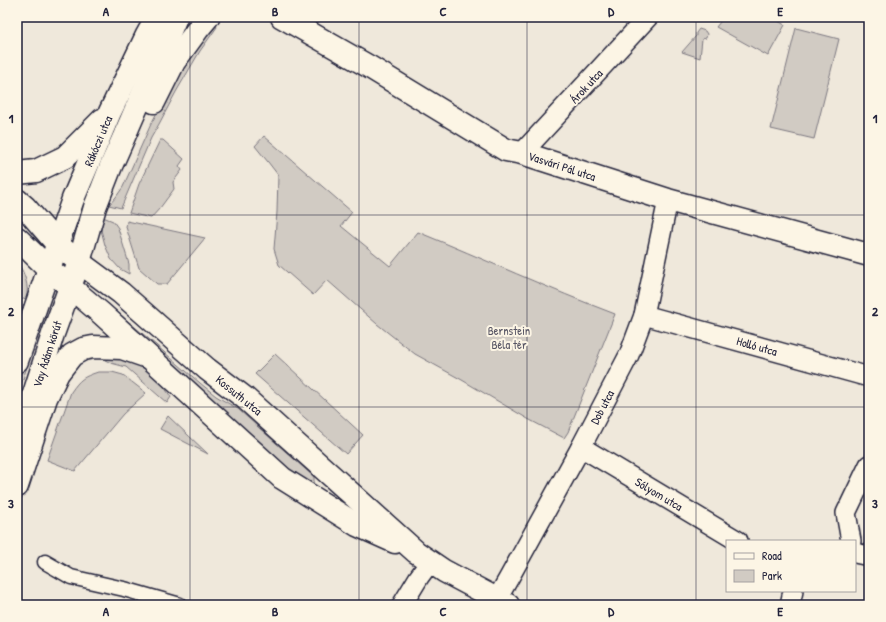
<svg xmlns="http://www.w3.org/2000/svg" width="886" height="622" font-family="'Patrick Hand',sans-serif">
	<style>
		.green { fill: #d1cbc3; stroke: #7a767f }
		.lines { fill: none; stroke-linecap: round; stroke-linejoin: round }
		.pedestrian-casing { stroke: #22223b; stroke-width: 17 }
		.minor-casing { stroke: #22223b; stroke-width: 22 }
		.tertiary-casing { stroke: #22223b; stroke-width: 25 }
		.pedestrian { stroke: #fcf5e5; stroke-width: 14 }
		.minor { stroke: #fcf5e5; stroke-width: 19 }
		.tertiary { stroke: #fcf5e5; stroke-width: 22 }
		.grid { fill: none; stroke: #22223b; stroke-width: 1; stroke-opacity: 0.55 }
		.labels { text-anchor: middle; dominant-baseline: central; stroke-width: 4; stroke-linejoin: round; paint-order: stroke }
		.street-label { font-size: 12px; fill: #22223b; stroke: #fcf5e5 }
		.park-label { font-size: 12px; fill: #575564; stroke: #fcf5e5 }
		.neatline { fill: none; stroke: #22223b; stroke-width: 1.5 }
		.grid-label { font-size: 13px; text-anchor: middle; font-weight: bold; fill: #22223b }
	</style>
	<rect width="100%" height="100%" fill="#efe8db"/>
	<filter id="ink" filterUnits="userSpaceOnUse"><feTurbulence type="fractalNoise" baseFrequency=".025" numOctaves="2"/><feDisplacementMap in="SourceGraphic" scale="8" xChannelSelector="R" yChannelSelector="G"/><feConvolveMatrix kernelMatrix="1 2 1 2 8 2 1 2 1" color-interpolation-filters="sRGB"/></filter>
	<g filter="url(#ink)">
		<!-- green -->
		<g class="green">
			<path d="M 724,17 L 771,17 L 785,25 L 768,56 L 716,27 Z"/>
			<path d="M 214,23 L 217,27 L 200,51 L 176,92 L 159,124 L 151,138 L 121,208 L 109,205 L 116,197 L 123,187 L 151,124 L 172,84 Z"/>
			<path d="M 796,28 L 839,39 L 814,139 L 771,129 Z"/>
			<path d="M 699,29 L 705,31 L 707,34 L 706,38 L 702,39 L 700,58 L 682,52 L 696,36 L 696,33 Z"/>
			<path d="M 264,136 L 352,212 L 341,226 L 390,266 L 418,232 C 484,259 549,289 615,314 L 568,432 L 564,438 L 528,419 L 462,380 L 415,354 L 377,324 L 327,280 L 313,295 L 279,265 L 274,249 L 277,212 L 278,175 L 268,162 L 255,146 Z"/>
			<path d="M 160,140 L 163,140 L 184,159 L 179,166 L 182,170 L 173,182 L 174,189 L 160,208 L 151,218 L 129,213 L 139,184 Z"/>
			<path d="M 103,217 L 113,221 L 118,228 L 129,264 L 129,274 L 120,269 L 111,259 L 105,245 L 101,230 Z"/>
			<path d="M 127,221 L 205,238 L 167,284 L 157,284 L 139,268 L 126,227 Z"/>
			<path d="M 17,262 C 24,271 30,287 26,298 L 21,300 L 17,299 Z"/>
			<path d="M 114,309 L 200,383 L 216,396 L 238,409 L 314,477 L 314,482 L 311,484 L 306,484 L 212,401 L 113,311 Z"/>
			<path d="M 38,320 L 42,322 L 17,397 L 17,385 Z"/>
			<path d="M 275,354 L 363,435 L 346,454 L 255,374 Z"/>
			<path d="M 104,355 L 121,355 L 151,368 L 171,397 L 167,403 L 126,367 L 111,363 L 105,360 Z"/>
			<path d="M 98,372 L 112,372 L 123,375 L 146,393 L 123,414 L 75,471 L 47,460 L 71,392 C 80,379 83,377 98,372 Z"/>
			<path d="M 168,416 L 208,454 L 160,429 Z"/>
		</g>
		<g class="lines">
			<!-- pedestrian casing -->
			<g class="pedestrian-casing">
				<path id="pedestrian" d="M 45,562 L 71,577 L 124,589 L 180,605"/>
			</g>
			<!-- minor casing -->
			<g class="minor-casing">
				<g id="minor">
					<path d="M 522,153 L 648,17"/>
					<path d="M 644,315 L 869,377"/>
					<path d="M 581,447 L 738,541"/>
					<path d="M 851,541 L 846,513 L 869,465"/>
					<path d="M 855,553 L 869,556"/>
					<path d="M 497,599 L 510,576 L 581,447 L 629,355 L 644,315 L 668,200"/>
					<path d="M 402,605 L 419,577 L 430,562"/>
					<path d="M 790,605 L 793,591"/>
				</g>
			</g>
			<!-- tertiary casing -->
			<g class="tertiary-casing">
				<g id="tertiary">
					<path d="M 282,17 L 368,66 L 506,150 L 522,153 L 668,200 L 869,255"/>
					<path d="M 154,102 L 174,62 L 198,29 L 208,17"/>
					<path d="M 17,173 L 36,171 L 65,157 L 102,120"/>
					<path d="M 17,200 L 25,207 L 57,244 L 79,262 L 121,293 L 207,369 L 245,398 L 416,552 L 444,571 L 508,605"/>
					<path d="M 17,238 L 49,269 L 102,314 L 282,478 L 357,525 L 395,542"/>
					<path d="M 17,361 L 73,199 L 110,112 L 147,35 L 157,17"/>
					<path d="M 17,447 L 53,334 L 79,262 L 95,207 L 111,166 L 123,139 L 176,17"/>
					<path d="M 17,486 L 46,398 L 58,373 L 72,355 L 83,349 L 93,347 L 122,348 L 145,356"/>
				</g>
			</g>
			<!-- pedestrian -->
			<use href="#pedestrian" class="pedestrian"/>
			<!-- minor -->
			<use href="#minor" class="minor"/>
			<!-- tertiary -->
			<use href="#tertiary" class="tertiary"/>
		</g>
	</g>
	<!-- grid -->
	<path class="grid" d="M 190,17 L 190,605M 359,17 L 359,605M 527,17 L 527,605M 696,17 L 696,605M 17,215 L 869,215M 17,407 L 869,407"/>
	<g class="labels">
		<!-- street labels -->
		<g class="street-label">
			<text transform="translate(586 86) rotate(-47)">Árok utca</text>
			<text transform="translate(98 141) rotate(-67)">Rákóczi utca</text>
			<text transform="translate(562 166) rotate(18)">Vasvári Pál utca</text>
			<text transform="translate(757 346) rotate(16)">Holló utca</text>
			<text transform="translate(47 354) rotate(-72)">Vay Ádám körút</text>
			<text transform="translate(239 395) rotate(39)">Kossuth utca</text>
			<text transform="translate(602 407) rotate(-62)">Dob utca</text>
			<text transform="translate(659 494) rotate(31)">Sólyom utca</text>
		</g>
		<!-- park labels -->
		<g class="park-label">
			<text x="509" y="330">Bernstein<tspan x="509" dy="14">Béla tér</tspan></text>
		</g>
	</g>
	<!-- margin -->
	<rect width="886" height="622" fill="none" stroke="#fcf5e5" stroke-width="44"/>
	<!-- legend -->
	<rect x="726" y="540" width="130" height="52" fill="#fcf5e5" stroke="#a5a1a1"/>
	<rect x="734" y="553" width="20" height="6" fill="#fcf5e5" stroke="#a5a1a1"/>
	<text x="762" y="560" font-size="12" fill="#22223b">Road</text>
	<rect x="734" y="570" width="20" height="12" fill="#d1cbc3" stroke="#a5a1a1"/>
	<text x="762" y="580" font-size="12" fill="#22223b">Park</text>
	<rect x="22" y="22" width="842" height="578" class="neatline"/>
	<g class="grid-label">
		<text x="106" y="16">A</text>
		<text x="275" y="16">B</text>
		<text x="443" y="16">C</text>
		<text x="611" y="16">D</text>
		<text x="780" y="16">E</text>
		<text x="11" y="123">1</text>
		<text x="875" y="123">1</text>
		<text x="11" y="316">2</text>
		<text x="875" y="316">2</text>
		<text x="11" y="508">3</text>
		<text x="875" y="508">3</text>
		<text x="106" y="616">A</text>
		<text x="275" y="616">B</text>
		<text x="443" y="616">C</text>
		<text x="611" y="616">D</text>
		<text x="780" y="616">E</text>
	</g>
</svg>
